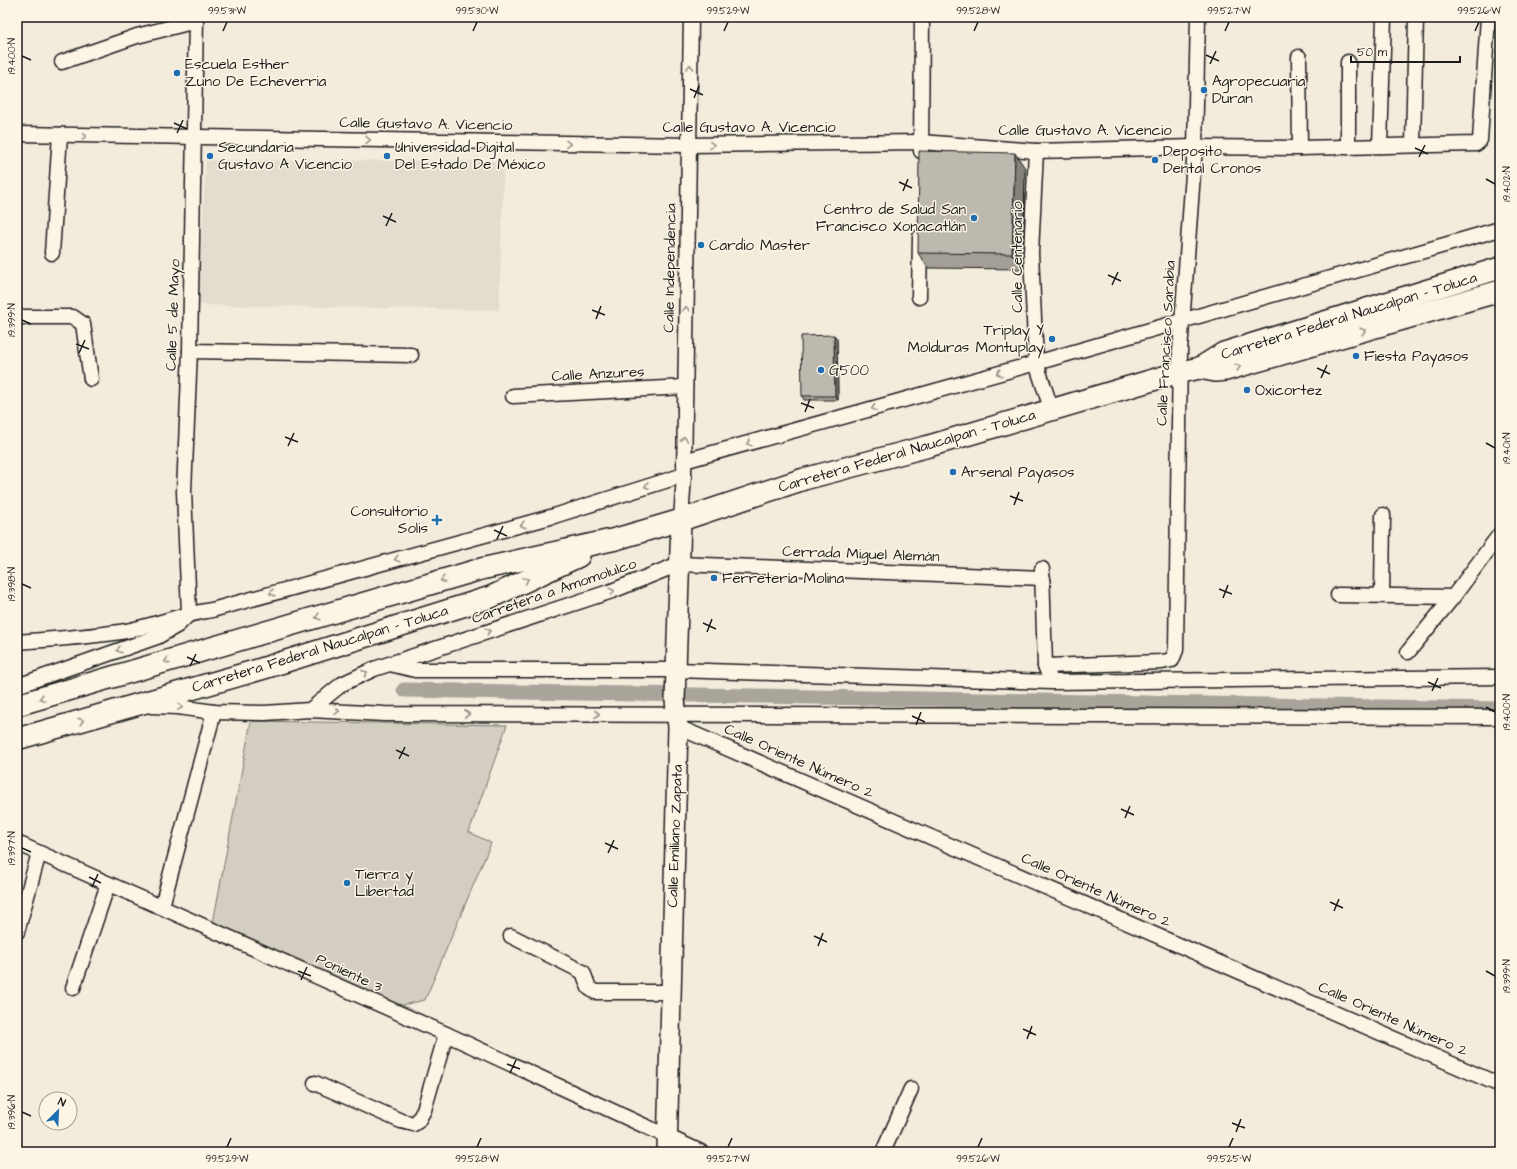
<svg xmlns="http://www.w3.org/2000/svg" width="1517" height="1169" font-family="'Architects Daughter',sans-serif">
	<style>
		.built { fill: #e3ddcf }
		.pitch { fill: #d3cec1; stroke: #78756e }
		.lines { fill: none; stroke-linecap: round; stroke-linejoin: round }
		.canal { stroke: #aaa59b; stroke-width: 15 }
		.street-casing { stroke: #1c1c1c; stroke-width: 17 }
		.secondary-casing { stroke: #1c1c1c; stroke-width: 22 }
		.primary-casing { stroke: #1c1c1c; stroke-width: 24 }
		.street { stroke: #fcf5e5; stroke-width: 14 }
		.secondary { stroke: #fcf5e5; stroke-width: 19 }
		.primary { stroke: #fcf5e5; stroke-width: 21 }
		.wall { fill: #a39f96; stroke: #1c1c1c }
		.shaded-wall { fill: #85827a; stroke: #1c1c1c }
		.building { fill: #beb9ae; stroke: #1c1c1c }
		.oneway { stroke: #97938b }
		.ticks { fill: none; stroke: #1c1c1c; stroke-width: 1.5 }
		.poi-dot { fill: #1f6fb2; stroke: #fcf5e5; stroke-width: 1.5 }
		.labels { text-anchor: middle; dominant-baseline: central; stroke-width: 3; stroke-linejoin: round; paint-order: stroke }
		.poi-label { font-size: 15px; fill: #1c1c1c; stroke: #fcf5e5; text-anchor: start }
		.street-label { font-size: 15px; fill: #1c1c1c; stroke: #fcf5e5 }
		.neatline { fill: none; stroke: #1c1c1c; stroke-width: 1.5 }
		.ticks-label { font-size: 10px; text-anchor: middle; fill: #1c1c1c }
	</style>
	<rect width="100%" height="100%" fill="#f3ecdd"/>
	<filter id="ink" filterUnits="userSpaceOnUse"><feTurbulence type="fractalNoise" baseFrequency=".025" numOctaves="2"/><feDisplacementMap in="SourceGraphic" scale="8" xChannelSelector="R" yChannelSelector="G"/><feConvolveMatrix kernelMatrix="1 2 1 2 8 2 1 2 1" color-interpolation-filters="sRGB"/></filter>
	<g filter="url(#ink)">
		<!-- built -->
		<path class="built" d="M 206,160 L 504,161 L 499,310 L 198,305 Z"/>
		<!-- pitch -->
		<path class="pitch" d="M 251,721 L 507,725 L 469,832 L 491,843 L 425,1000 L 389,1008 L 213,923 Z"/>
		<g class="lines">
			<!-- canal -->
			<path class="canal" d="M 404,690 L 1500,709"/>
			<!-- street casing -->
			<g class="street-casing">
				<g id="street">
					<path d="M 1299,57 L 1300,148"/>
					<path d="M 62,62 L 137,36 L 196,21"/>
					<path d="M 1348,62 L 1348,147"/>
					<path d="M 17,134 L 688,145 L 921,142 L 1036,151 L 1195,147 L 1300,148 L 1476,144 L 1480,140 L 1488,17"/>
					<path d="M 1413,145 L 1416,17"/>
					<path d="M 1380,146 L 1384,17"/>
					<path d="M 921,151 L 922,17"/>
					<path d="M 1036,151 L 1031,253 L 1036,363 L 1052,411"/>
					<path d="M 52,253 L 60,135"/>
					<path d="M 919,297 L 920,237"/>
					<path d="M 17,317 L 73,317 L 83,324 L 91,379"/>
					<path d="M 190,351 L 411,355"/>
					<path d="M 513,396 L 685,387"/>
					<path d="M 684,461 L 1036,363 L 1500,229"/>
					<path d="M 681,520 L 684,475 L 691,17"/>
					<path d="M 1042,569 L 1045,666 L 1049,675"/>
					<path d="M 1338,595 L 1453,597"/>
					<path d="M 1382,595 L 1383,515"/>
					<path d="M 189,613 L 184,491 L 190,351 L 196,17"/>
					<path d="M 17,642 C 53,639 90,637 126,631 C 155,625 183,614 212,610 L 554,516 L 684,475"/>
					<path d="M 1408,652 L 1453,597 L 1500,534"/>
					<path d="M 390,664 L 415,670 L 676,670 L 1052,682 L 1500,677"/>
					<path d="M 1045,666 L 1162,662 L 1172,660 L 1176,650 L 1180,351 L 1195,147 L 1198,17"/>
					<path d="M 17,686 L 157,637 L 178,625 L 188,615"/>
					<path d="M 151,706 L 178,707 L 214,712 L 265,713 L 310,710 L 384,714 L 1500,717"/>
					<path d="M 310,710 L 342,684 L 374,669 L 612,591 L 679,564 L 1043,578"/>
					<path d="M 678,727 L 1500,1085"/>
					<path d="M 17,843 L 446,1034 L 701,1152"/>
					<path d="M 162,906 L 214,712"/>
					<path d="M 17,932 L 39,853"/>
					<path d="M 511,936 L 583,972 L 589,988 L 595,992 L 671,992"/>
					<path d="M 73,988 L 108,884"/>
					<path d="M 315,1083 L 401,1121 L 414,1124 L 418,1121 L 424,1110 L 446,1034"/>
					<path d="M 883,1152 L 911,1089"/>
				</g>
			</g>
			<!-- secondary casing -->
			<g class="secondary-casing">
				<path id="secondary" d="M 667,1152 L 678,727 L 675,700 L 681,520"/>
			</g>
			<!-- primary casing -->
			<g class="primary-casing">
				<g id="primary">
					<path d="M 1200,368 L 1224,353 L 1500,268"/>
					<path d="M 17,705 L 481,569 L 616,539 L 681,520 L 804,479 L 929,446 L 1180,372 L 1200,368 L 1215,371 L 1226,370 L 1500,291"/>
					<path d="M 17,739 L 261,669 L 491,597 L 579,556"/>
				</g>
			</g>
			<!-- street -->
			<use href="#street" class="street"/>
			<!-- secondary -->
			<use href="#secondary" class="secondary"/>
			<!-- primary -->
			<use href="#primary" class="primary"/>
		</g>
		<!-- wall -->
		<g class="wall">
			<path d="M 1025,168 L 1023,269 L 928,268 L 918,253 Z"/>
			<path d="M 834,335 L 837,339 L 838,400 L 804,400 L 802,396 Z"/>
		</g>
		<!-- shaded-wall -->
		<g class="shaded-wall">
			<path d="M 1015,153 L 1025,168 L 1023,269 L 1012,254 Z"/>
			<path d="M 834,335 L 837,339 L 838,400 L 835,396 Z"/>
		</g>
		<!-- building -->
		<g class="building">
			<path d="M 919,151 L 1015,153 L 1012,254 L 918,253 Z"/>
			<path d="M 834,335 L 835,396 L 802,396 L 801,336 Z"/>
		</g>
		<!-- one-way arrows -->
		<defs><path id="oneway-chevron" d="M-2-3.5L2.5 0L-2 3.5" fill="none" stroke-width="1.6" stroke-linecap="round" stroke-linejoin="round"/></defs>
		<g class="oneway">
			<use href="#oneway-chevron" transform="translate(690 67) rotate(-89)"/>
			<use href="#oneway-chevron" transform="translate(84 136) rotate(1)"/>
			<use href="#oneway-chevron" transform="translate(368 140) rotate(1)"/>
			<use href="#oneway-chevron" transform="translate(568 144) rotate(1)"/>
			<use href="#oneway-chevron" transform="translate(712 145) rotate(-1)"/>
			<use href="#oneway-chevron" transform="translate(686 309) rotate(-89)"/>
			<use href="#oneway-chevron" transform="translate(1363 331) rotate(-16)"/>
			<use href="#oneway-chevron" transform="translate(1238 367) rotate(-16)"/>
			<use href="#oneway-chevron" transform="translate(999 373) rotate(165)"/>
			<use href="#oneway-chevron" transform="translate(874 408) rotate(165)"/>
			<use href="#oneway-chevron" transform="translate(684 439) rotate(-89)"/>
			<use href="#oneway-chevron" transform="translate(749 443) rotate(165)"/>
			<use href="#oneway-chevron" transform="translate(647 486) rotate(162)"/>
			<use href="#oneway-chevron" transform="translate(523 525) rotate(164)"/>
			<use href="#oneway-chevron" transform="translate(397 559) rotate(165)"/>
			<use href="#oneway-chevron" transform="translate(443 580) rotate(164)"/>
			<use href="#oneway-chevron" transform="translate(526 580) rotate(-25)"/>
			<use href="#oneway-chevron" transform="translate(612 591) rotate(-19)"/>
			<use href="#oneway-chevron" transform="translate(272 593) rotate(165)"/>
			<use href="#oneway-chevron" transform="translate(318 617) rotate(164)"/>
			<use href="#oneway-chevron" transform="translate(488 631) rotate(-18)"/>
			<use href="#oneway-chevron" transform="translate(119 650) rotate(161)"/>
			<use href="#oneway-chevron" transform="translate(167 661) rotate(164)"/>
			<use href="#oneway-chevron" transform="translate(365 673) rotate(-22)"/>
			<use href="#oneway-chevron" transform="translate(42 698) rotate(164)"/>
			<use href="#oneway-chevron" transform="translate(180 707) rotate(5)"/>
			<use href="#oneway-chevron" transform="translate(337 711) rotate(3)"/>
			<use href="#oneway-chevron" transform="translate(467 714)"/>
			<use href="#oneway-chevron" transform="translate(597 714)"/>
			<use href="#oneway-chevron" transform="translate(81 721) rotate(-16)"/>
		</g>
	</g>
	<!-- ticks -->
	<path class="ticks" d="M 223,31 L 227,22M 473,31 L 477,22M 724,31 L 728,22M 974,31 L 978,22M 1225,31 L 1229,22M 1475,31 L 1479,22M 1206,55 L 1219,61M 22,56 L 31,60M 1210,64 L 1216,51M 690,89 L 703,95M 694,98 L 699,86M 174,123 L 187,129M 177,133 L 183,120M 1415,148 L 1428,154M 1419,157 L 1425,145M 1486,179 L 1495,184M 899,182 L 912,188M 903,191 L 908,179M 383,216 L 396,222M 386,226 L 392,213M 1108,275 L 1121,281M 1112,285 L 1118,272M 592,310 L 605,315M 596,319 L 601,306M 22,320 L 31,324M 76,344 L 89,349M 79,353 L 85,340M 1317,368 L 1330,374M 1321,378 L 1327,365M 801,403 L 814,408M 805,412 L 810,399M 285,437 L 298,442M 1486,443 L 1495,448M 288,446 L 294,433M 1010,496 L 1023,501M 1014,505 L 1019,492M 494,530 L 507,536M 497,539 L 503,526M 22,584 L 31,588M 1219,589 L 1232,594M 1223,598 L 1228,585M 703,623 L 716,629M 707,632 L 712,619M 187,657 L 200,663M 190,666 L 196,654M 1428,682 L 1441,688M 1432,691 L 1438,678M 1486,707 L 1495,712M 912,716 L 925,722M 916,725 L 921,712M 396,750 L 409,756M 399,759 L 405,747M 1121,809 L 1134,815M 1125,818 L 1130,806M 605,843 L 618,849M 22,848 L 31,852M 608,853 L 614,840M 89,877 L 101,883M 92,887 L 98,874M 1330,902 L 1343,908M 1334,911 L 1339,899M 814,936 L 827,942M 818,946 L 823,933M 298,971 L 311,976M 1486,971 L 1495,976M 301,980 L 307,967M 1023,1029 L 1036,1035M 1027,1039 L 1032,1026M 507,1064 L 520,1069M 510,1073 L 516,1060M 22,1112 L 31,1116M 1232,1123 L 1245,1128M 1236,1132 L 1241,1119M 227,1147 L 231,1138M 477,1147 L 481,1138M 728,1147 L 732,1138M 978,1147 L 982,1138M 1229,1147 L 1233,1138"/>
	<!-- markers -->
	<g class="poi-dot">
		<circle cx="177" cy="73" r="4"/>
		<circle cx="1204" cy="90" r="4"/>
		<circle cx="210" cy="156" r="4"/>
		<circle cx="387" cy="156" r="4"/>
		<circle cx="1155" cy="160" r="4"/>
		<circle cx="974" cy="218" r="4"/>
		<circle cx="701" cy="245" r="4"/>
		<circle cx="1052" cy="339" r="4"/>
		<circle cx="1356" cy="356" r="4"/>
		<circle cx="821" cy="370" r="4"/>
		<circle cx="1247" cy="390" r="4"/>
		<circle cx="953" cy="472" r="4"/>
		<path d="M435 514h4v4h4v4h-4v4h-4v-4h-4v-4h4z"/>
		<circle cx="714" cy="578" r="4"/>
		<circle cx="347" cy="883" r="4"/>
	</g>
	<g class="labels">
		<!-- poi labels -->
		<g class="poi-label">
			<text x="185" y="64">Escuela Esther<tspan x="185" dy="17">Zuno De Echeverria</tspan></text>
			<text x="1212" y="81">Agropecuaria<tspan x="1212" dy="17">Duran</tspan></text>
			<text x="218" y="147">Secundaria<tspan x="218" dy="17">Gustavo A Vicencio</tspan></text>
			<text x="395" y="147">Universidad Digital<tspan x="395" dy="17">Del Estado De México</tspan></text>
			<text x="1163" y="151">Deposito<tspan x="1163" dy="17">Dental Cronos</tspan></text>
			<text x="966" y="209" text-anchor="end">Centro de Salud San<tspan x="966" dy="17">Francisco Xonacatlán</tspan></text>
			<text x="709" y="245">Cardio Master</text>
			<text x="1044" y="330" text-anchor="end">Triplay Y<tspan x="1044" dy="17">Molduras Montuplay</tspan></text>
			<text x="1364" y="356">Fiesta Payasos</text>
			<text x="829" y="370">G500</text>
			<text x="1255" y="390">Oxicortez</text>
			<text x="961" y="472">Arsenal Payasos</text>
			<text x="428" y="511" text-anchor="end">Consultorio<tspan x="428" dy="17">Solis</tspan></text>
			<text x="722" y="578">Ferretería Molina</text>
			<text x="355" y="874">Tierra y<tspan x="355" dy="17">Libertad</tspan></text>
		</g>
		<!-- street labels -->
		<g class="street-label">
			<text transform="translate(426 124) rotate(1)">Calle Gustavo A. Vicencio</text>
			<text x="749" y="127">Calle Gustavo A. Vicencio</text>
			<text x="1085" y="130">Calle Gustavo A. Vicencio</text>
			<text transform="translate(1017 257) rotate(-90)">Calle Centenario</text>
			<text transform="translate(670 268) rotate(-89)">Calle Independencia</text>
			<text transform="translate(173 315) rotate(-88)">Calle 5 de Mayo</text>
			<text transform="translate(1349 316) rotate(-17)">Carretera Federal Naucalpan - Toluca</text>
			<text transform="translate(1166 343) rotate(-87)">Calle Francisco Sarabia</text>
			<text transform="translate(598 374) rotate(-3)">Calle Anzures</text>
			<text transform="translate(907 451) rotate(-16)">Carretera Federal Naucalpan - Toluca</text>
			<text transform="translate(861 554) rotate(2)">Cerrada Miguel Alemán</text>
			<text transform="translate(554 591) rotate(-19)">Carretera a Amomolulco</text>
			<text transform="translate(320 649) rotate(-17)">Carretera Federal Naucalpan - Toluca</text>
			<text transform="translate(799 761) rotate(24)">Calle Oriente Número 2</text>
			<text transform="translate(675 836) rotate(-88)">Calle Emiliano Zapata</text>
			<text transform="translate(1096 890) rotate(24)">Calle Oriente Número 2</text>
			<text transform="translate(349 973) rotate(25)">Poniente 3</text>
			<text transform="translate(1393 1019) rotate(24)">Calle Oriente Número 2</text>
		</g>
	</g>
	<!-- margin -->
	<rect width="1517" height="1169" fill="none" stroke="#fcf5e5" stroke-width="44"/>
	<!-- north arrow -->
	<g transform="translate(58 1111) rotate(24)"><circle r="19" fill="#fcf5e5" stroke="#a29e95"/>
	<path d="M0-3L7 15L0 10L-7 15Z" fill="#1f6fb2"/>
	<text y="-6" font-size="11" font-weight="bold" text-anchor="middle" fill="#1c1c1c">N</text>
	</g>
	<!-- scale -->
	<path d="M1351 56v6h109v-6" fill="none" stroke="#1c1c1c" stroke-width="2"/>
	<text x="1357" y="56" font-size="12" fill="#1c1c1c" stroke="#fcf5e5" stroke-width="3" paint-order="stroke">50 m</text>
	<rect x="22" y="22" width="1473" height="1125" class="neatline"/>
	<g class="ticks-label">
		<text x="227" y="14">99.531°W</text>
		<text x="477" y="14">99.530°W</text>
		<text x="728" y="14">99.529°W</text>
		<text x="978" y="14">99.528°W</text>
		<text x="1229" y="14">99.527°W</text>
		<text x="1479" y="14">99.526°W</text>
		<text transform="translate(11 56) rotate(-90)" y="4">19.400°N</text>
		<text transform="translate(1506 184) rotate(-90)" y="4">19.402°N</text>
		<text transform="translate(11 320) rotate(-90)" y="4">19.399°N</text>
		<text transform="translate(1506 448) rotate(-90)" y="4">19.401°N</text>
		<text transform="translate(11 584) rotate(-90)" y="4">19.398°N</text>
		<text transform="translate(1506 712) rotate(-90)" y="4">19.400°N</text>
		<text transform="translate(11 848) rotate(-90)" y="4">19.397°N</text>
		<text transform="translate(1506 976) rotate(-90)" y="4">19.399°N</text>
		<text transform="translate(11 1112) rotate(-90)" y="4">19.396°N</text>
		<text x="227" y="1162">99.529°W</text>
		<text x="477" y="1162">99.528°W</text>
		<text x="728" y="1162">99.527°W</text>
		<text x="978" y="1162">99.526°W</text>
		<text x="1229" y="1162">99.525°W</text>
	</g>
</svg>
